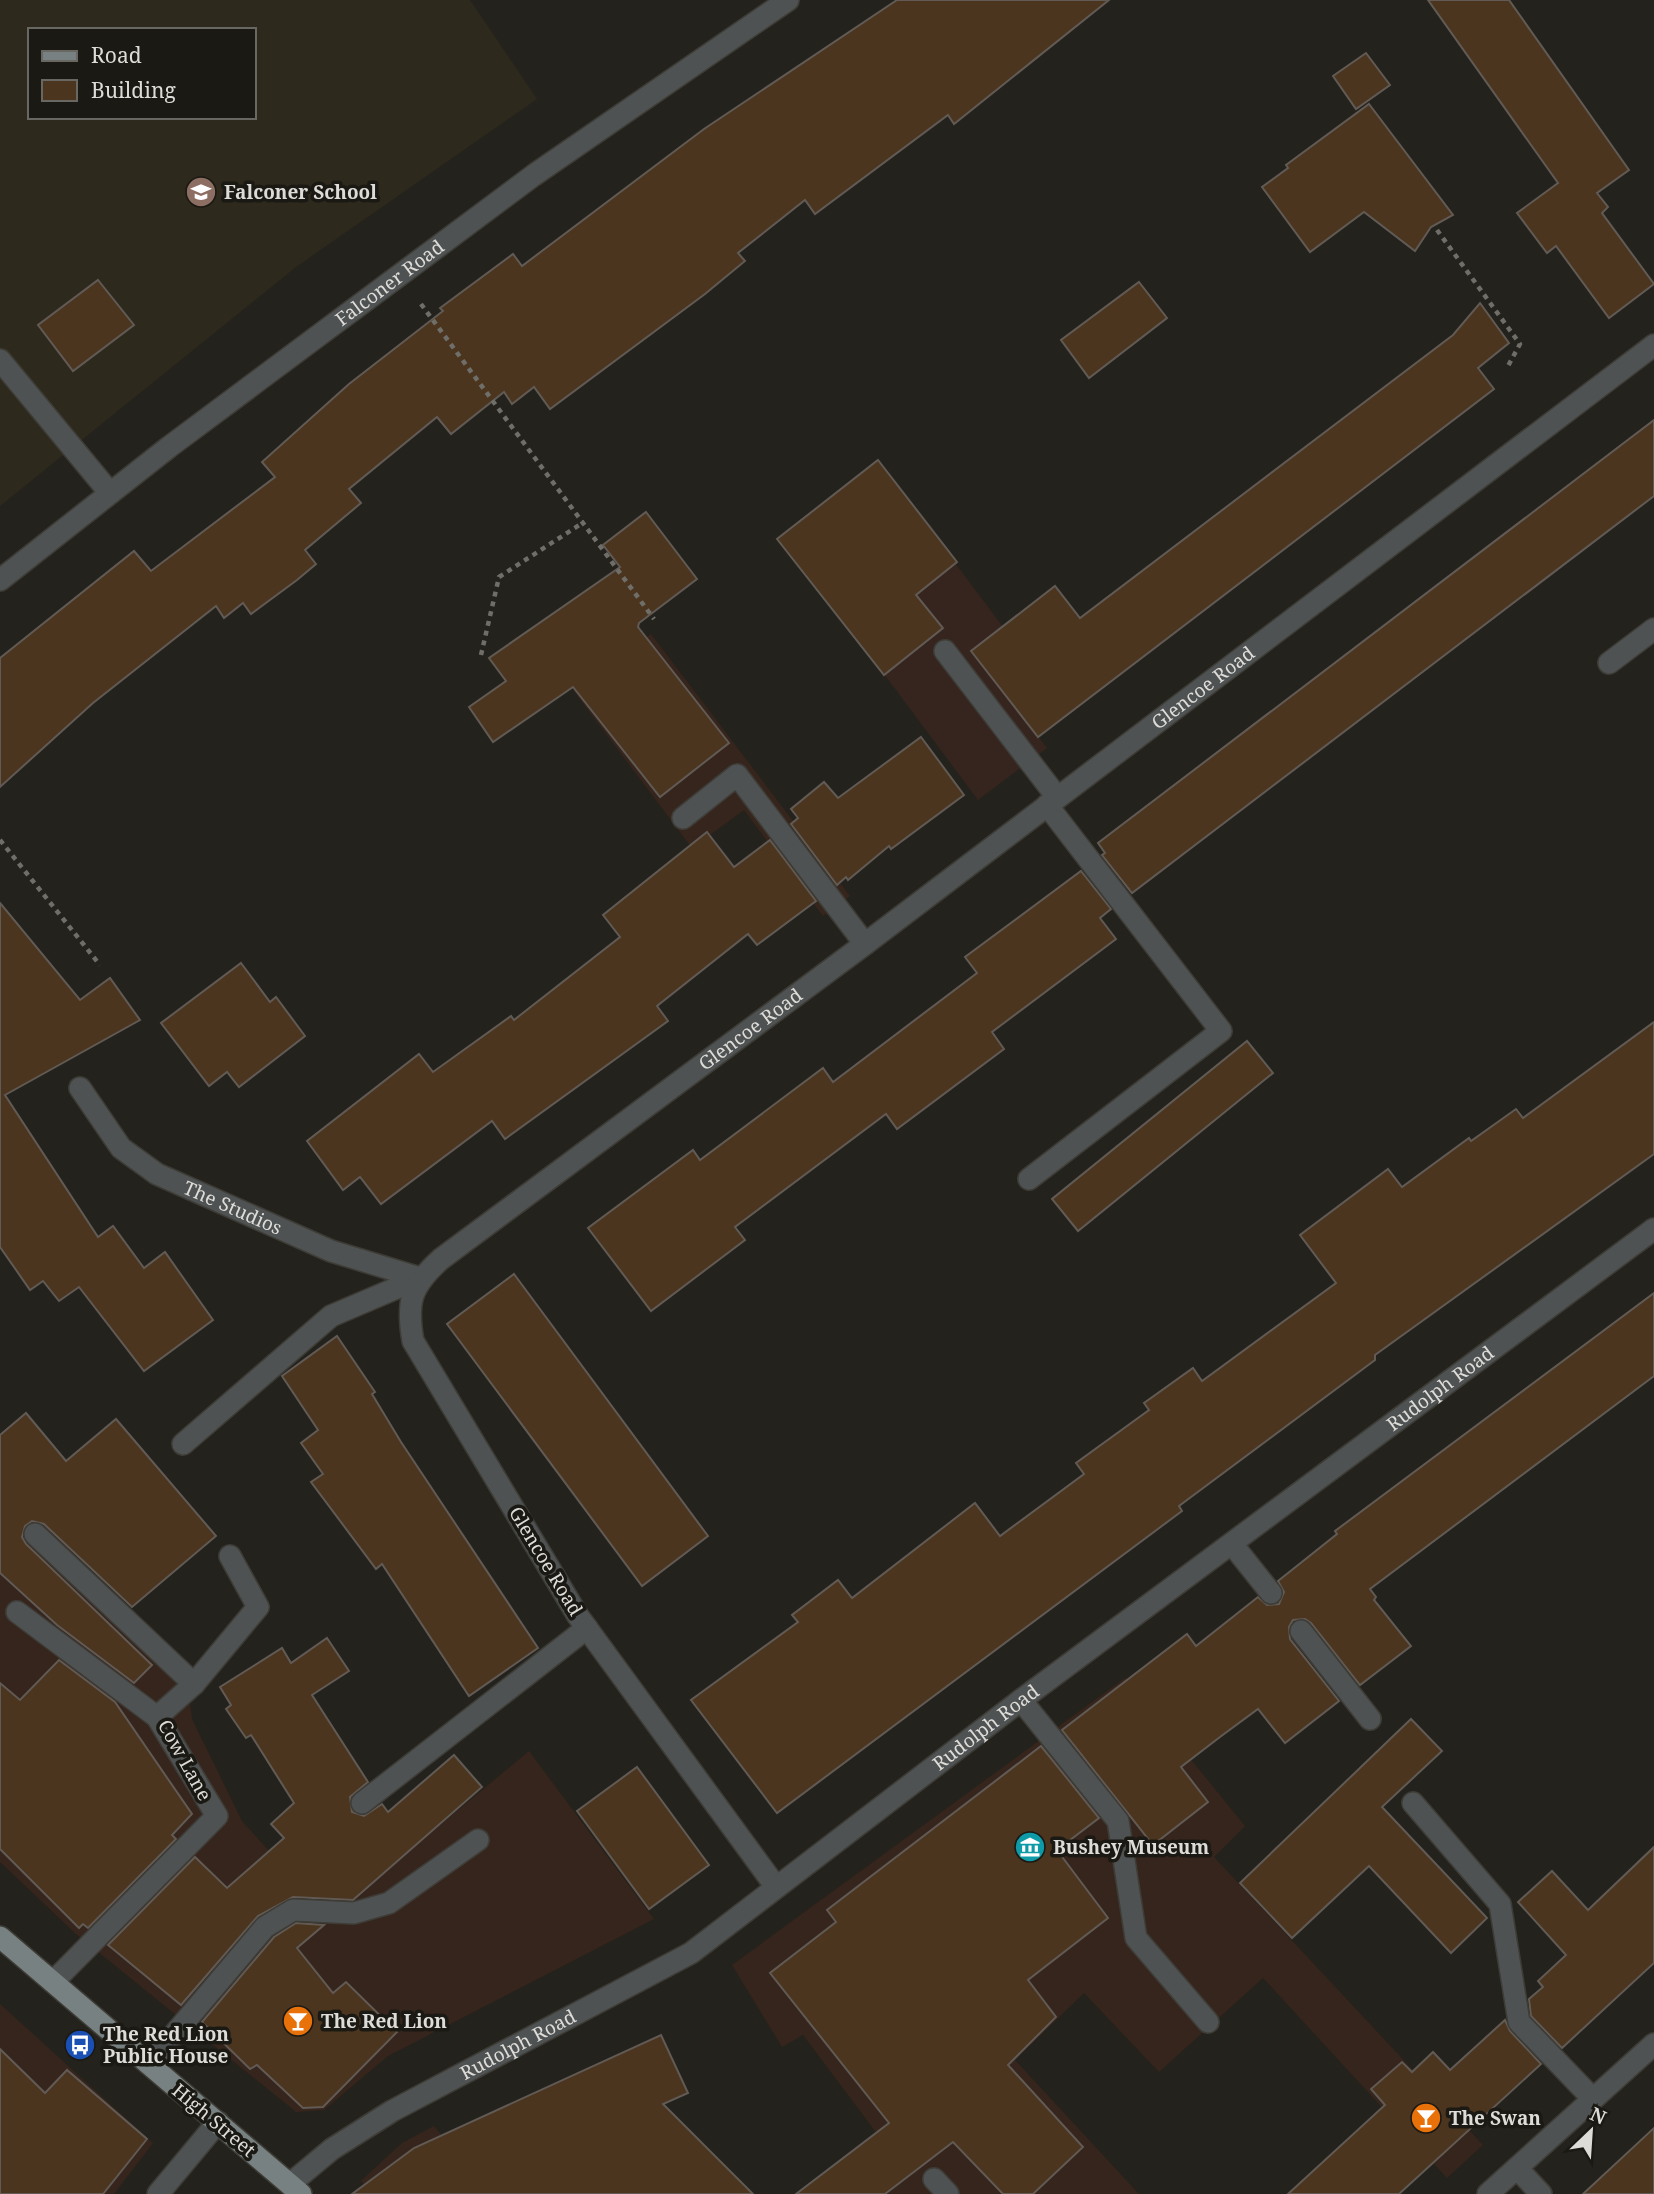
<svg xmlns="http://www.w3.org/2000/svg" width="1654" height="2194" font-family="'Noto Serif',serif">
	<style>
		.commercial { fill: #36251c }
		.industrial { fill: #36251e }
		.built { fill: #2e291d; fill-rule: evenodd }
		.building { fill: #4b351f; stroke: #615a55; stroke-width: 2 }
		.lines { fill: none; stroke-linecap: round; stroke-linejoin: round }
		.service-casing { stroke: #3e3c36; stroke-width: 24 }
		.minor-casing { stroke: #3e3c36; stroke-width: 24 }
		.tertiary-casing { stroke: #3e3c36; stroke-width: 24 }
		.primary-casing { stroke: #3e3c36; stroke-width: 24 }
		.path { stroke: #706e69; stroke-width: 4.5; stroke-dasharray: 5 5; stroke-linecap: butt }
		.service { stroke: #4e5252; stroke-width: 21 }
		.minor { stroke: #4e5252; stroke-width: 21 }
		.tertiary { stroke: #4e5252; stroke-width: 21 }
		.primary { stroke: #788181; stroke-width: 21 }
		.labels { text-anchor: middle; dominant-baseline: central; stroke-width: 7; stroke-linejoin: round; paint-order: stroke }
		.poi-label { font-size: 19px; font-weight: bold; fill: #dedcd8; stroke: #1b1913; text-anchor: start }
		.street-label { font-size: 19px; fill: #dedcd8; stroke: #1b1913 }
	</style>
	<rect width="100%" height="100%" fill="#24221c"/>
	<!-- commercial -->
	<g class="commercial">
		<path d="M 651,634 L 850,896 L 823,916 L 744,810 L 692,848 L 573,690 Z"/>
		<path d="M 0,1481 L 185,1663 L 192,1719 L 242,1821 L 308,1894 L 329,1877 L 350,1900 L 529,1751 L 654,1919 L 388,2056 L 324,2110 L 296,2112 L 76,1934 L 0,1862 Z"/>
		<path d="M 1125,1678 L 1245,1826 L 1214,1857 L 1483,2145 L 1447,2178 L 1263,1978 L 1159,2072 L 1084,1993 L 1015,2060 L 1139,2194 L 887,2194 L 908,2175 L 803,2035 L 782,2047 L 732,1965 Z"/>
		<path d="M 0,2004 L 153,2143 L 114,2194 L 0,2194 Z"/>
		<path d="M 434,2126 L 491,2194 L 374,2194 L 361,2181 L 402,2143 Z"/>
	</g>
	<!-- industrial -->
	<path class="industrial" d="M 878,460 L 1003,627 L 972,652 L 1047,748 L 978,800 L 884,674 Z"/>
	<!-- built -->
	<path class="built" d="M 0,0 L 470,0 L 537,99 L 296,267 L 0,506 ZM 30,30 L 254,30 L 254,117 L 30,117 Z"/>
	<!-- building -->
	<g class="building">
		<path d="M 897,0 L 1109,0 L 954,124 L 948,115 L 815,214 L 805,200 L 738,253 L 745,261 L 705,294 L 550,409 L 534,387 L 512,404 L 504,392 L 451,434 L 437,417 L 349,489 L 361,503 L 305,550 L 316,564 L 297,580 L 251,614 L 243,603 L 224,618 L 216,606 L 93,703 L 0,787 L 0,658 L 134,551 L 151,571 L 275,477 L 262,462 L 349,384 L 443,311 L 440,308 L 513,254 L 522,266 L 704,129 Z"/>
		<path d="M 1428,0 L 1509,0 L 1629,170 L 1597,193 L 1608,207 L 1602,213 L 1654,284 L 1609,318 L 1556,246 L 1547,253 L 1517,213 L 1558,183 Z"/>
		<path d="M 1366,53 L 1390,85 L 1356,109 L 1333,76 Z"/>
		<path d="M 1369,104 L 1453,215 L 1431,227 L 1415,251 L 1364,212 L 1310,252 L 1262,187 L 1288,168 L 1286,165 Z"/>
		<path d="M 98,280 L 134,325 L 73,371 L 38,325 Z"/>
		<path d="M 1139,282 L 1167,318 L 1089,378 L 1061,340 Z"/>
		<path d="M 1480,303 L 1509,343 L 1478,368 L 1494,389 L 1038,737 L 971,651 L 1055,586 L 1080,618 L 1453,335 Z"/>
		<path d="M 1654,420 L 1654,496 L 1132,893 L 1102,855 L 1105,853 L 1098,843 Z"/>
		<path d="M 878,460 L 957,562 L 916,595 L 943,628 L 884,675 L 777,539 Z"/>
		<path d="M 646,512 L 697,579 L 639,623 L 638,627 L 729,743 L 660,797 L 573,687 L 493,742 L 469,707 L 506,681 L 489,658 L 620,567 L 603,545 Z"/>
		<path d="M 921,737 L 964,795 L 891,849 L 889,846 L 848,880 L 846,877 L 837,885 L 791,824 L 798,818 L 791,809 L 824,782 L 838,798 Z"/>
		<path d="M 707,832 L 734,867 L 770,840 L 816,901 L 757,945 L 748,934 L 657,1006 L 668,1021 L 505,1139 L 492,1121 L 381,1204 L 360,1177 L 343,1190 L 307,1141 L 419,1054 L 433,1072 L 511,1016 L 514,1020 L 620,937 L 603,915 Z"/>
		<path d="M 1081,871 L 1111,909 L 1100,918 L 1116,939 L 992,1032 L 1004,1049 L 897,1129 L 886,1114 L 735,1227 L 745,1240 L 651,1311 L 588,1228 L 693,1150 L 700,1160 L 823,1068 L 833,1082 L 977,973 L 965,957 Z"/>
		<path d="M 0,903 L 80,1000 L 110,978 L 140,1020 L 5,1095 L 98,1237 L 113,1226 L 144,1268 L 165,1252 L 213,1320 L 144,1371 L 79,1287 L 59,1301 L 43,1281 L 30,1290 L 0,1247 Z"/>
		<path d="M 241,963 L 270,1002 L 276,997 L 305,1036 L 239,1087 L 227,1072 L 209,1086 L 161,1023 Z"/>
		<path d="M 1654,1022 L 1654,1154 L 1375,1355 L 1375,1360 L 1179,1506 L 1182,1511 L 777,1813 L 691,1700 L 798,1622 L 792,1615 L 838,1580 L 852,1598 L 975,1503 L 1000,1536 L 1084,1474 L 1076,1463 L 1149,1410 L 1144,1403 L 1193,1368 L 1202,1381 L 1336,1283 L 1300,1235 L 1388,1169 L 1402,1187 L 1469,1138 L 1471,1141 L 1516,1109 L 1523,1118 Z"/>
		<path d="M 1247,1041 L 1273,1073 L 1078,1231 L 1052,1199 Z"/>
		<path d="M 514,1274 L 708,1536 L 642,1586 L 447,1324 Z"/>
		<path d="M 1654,1293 L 1654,1376 L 1370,1589 L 1376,1597 L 1374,1600 L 1411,1646 L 1360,1685 L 1311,1623 L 1305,1619 L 1293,1620 L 1289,1627 L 1290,1639 L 1339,1701 L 1285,1743 L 1258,1709 L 1220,1737 L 1181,1767 L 1208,1802 L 1153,1845 L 1062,1730 L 1187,1634 L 1196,1646 L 1258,1597 L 1267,1605 L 1279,1604 L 1284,1592 L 1278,1581 L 1337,1534 L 1335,1531 Z"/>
		<path d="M 337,1336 L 375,1392 L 372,1394 L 401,1442 L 538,1648 L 469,1696 L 382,1564 L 376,1569 L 311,1482 L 323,1474 L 301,1443 L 318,1430 L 282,1376 Z"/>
		<path d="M 26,1413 L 66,1461 L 116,1419 L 216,1536 L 132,1607 L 44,1524 L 32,1521 L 25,1526 L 22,1537 L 26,1544 L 152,1665 L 134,1683 L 57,1625 L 0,1573 L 0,1435 Z"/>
		<path d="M 327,1638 L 349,1671 L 312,1695 L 368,1782 L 350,1797 L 352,1812 L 364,1816 L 382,1804 L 388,1812 L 454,1755 L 482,1787 L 353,1900 L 293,1897 L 258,1916 L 181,2005 L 108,1945 L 195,1857 L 227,1888 L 284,1838 L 271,1824 L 294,1803 L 251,1735 L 246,1738 L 226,1709 L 231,1705 L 220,1687 L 282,1648 L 291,1663 Z"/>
		<path d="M 59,1660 L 115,1702 L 192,1814 L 172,1835 L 176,1839 L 88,1928 L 83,1924 L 79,1928 L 0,1849 L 0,1683 L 20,1700 Z"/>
		<path d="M 1411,1719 L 1442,1751 L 1382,1807 L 1487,1918 L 1451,1953 L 1369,1866 L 1292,1938 L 1240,1883 Z"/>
		<path d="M 1041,1746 L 1099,1818 L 1057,1850 L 1108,1918 L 1028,1980 L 1056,2017 L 1008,2065 L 1083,2147 L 1033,2194 L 1003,2194 L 953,2142 L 885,2194 L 796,2194 L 889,2123 L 770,1973 L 836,1922 L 827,1910 Z"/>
		<path d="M 637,1767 L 709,1865 L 649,1909 L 577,1811 Z"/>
		<path d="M 1654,1847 L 1654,1963 L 1562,2048 L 1531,2016 L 1529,1999 L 1543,1987 L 1538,1981 L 1566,1955 L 1518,1902 L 1552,1871 L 1588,1910 Z"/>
		<path d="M 296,1923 L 324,1925 L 297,1948 L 333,1993 L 346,1982 L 397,2032 L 323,2107 L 303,2108 L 257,2065 L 250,2069 L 202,2022 L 274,1937 Z"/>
		<path d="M 1505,2020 L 1510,2031 L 1541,2064 L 1399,2194 L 1288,2194 L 1385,2105 L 1371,2089 L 1402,2062 L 1412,2072 L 1433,2052 L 1450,2070 Z"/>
		<path d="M 661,2035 L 688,2093 L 663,2104 L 753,2194 L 352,2194 L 414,2148 Z"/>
		<path d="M 0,2049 L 45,2093 L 67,2070 L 147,2139 L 103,2194 L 0,2194 Z"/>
		<path d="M 1654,2128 L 1654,2194 L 1583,2194 Z"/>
	</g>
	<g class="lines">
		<!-- service casing -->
		<g class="service-casing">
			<g id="service">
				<path d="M 0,360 L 110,493"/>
				<path d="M 945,651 L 1057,797"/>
				<path d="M 1609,663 L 1654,629"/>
				<path d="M 683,818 L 737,775 L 865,944"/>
				<path d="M 1029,1179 L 1221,1031 L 1047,805"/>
				<path d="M 183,1444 L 331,1316 L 420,1278"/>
				<path d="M 35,1534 L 194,1684"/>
				<path d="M 1232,1544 L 1271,1593"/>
				<path d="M 17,1612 L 157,1717"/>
				<path d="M 1301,1631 L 1370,1719"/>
				<path d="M 1021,1700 L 1118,1821 L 1136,1938 L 1208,2022"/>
				<path d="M 362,1803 L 587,1628"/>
				<path d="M 1413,1803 L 1500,1904 L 1519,2022 L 1593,2099"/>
				<path d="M 53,1982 L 217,1816 L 157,1717 L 194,1684 L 258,1607 L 230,1556"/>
				<path d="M 149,2064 L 265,1927 L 293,1910 L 354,1913 L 389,1903 L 478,1840"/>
				<path d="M 1517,2168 L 1541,2194"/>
				<path d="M 934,2179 L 948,2194"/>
			</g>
		</g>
		<!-- minor casing -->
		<g class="minor-casing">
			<g id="minor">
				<path id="s1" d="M 80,1088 L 121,1148 L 157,1174 L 331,1251 L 420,1278"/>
				<path id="s2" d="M 776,1887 L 578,1616 L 413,1341 C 406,1301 411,1286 441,1259 L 865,944 L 1654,345"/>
				<path id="s3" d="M 290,2184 L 332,2149 L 392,2111 L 691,1953 L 1021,1700 L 1654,1229"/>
				<path d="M 158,2194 L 218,2122"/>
				<path d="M 1488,2194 L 1654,2044"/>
			</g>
		</g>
		<!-- tertiary casing -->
		<g class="tertiary-casing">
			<g id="tertiary">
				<path id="s4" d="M 0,580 L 169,447 L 534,175 L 788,0"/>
			</g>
		</g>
		<!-- primary casing -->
		<g class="primary-casing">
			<path id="primary" d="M 0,1937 L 301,2194"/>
		</g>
		<!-- path -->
		<g class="path">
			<path d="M 1437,230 L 1520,344 L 1508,366"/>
			<path d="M 421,304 L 654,619"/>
			<path d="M 481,655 L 499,577 L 584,522"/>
			<path d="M 0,840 L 100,965"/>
		</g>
		<!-- service -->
		<use href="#service" class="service"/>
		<!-- minor -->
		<use href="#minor" class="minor"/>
		<!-- tertiary -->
		<use href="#tertiary" class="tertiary"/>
		<!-- primary -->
		<use href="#primary" class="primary"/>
	</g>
	<!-- icons -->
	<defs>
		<g id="school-disc" transform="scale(1.575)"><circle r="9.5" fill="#8d6e63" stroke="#1b1913"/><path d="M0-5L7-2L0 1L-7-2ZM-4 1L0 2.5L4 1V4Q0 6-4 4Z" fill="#fff"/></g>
		<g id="museum-disc" transform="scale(1.575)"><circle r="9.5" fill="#0f9aa8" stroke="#1b1913"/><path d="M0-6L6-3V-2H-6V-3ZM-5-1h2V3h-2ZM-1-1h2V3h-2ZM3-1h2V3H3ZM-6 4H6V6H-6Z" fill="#fff"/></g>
		<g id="bar-disc" transform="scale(1.575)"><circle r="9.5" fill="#e8710a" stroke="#1b1913"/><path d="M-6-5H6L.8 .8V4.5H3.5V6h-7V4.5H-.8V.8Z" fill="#fff"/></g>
		<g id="bus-disc" transform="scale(1.575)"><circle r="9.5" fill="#1a4fb4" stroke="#1b1913"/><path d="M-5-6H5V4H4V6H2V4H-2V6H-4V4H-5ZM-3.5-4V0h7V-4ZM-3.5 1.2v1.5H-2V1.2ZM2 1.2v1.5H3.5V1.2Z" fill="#fff"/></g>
	</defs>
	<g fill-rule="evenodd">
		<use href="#school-disc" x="201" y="192"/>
		<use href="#museum-disc" x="1030" y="1847"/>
		<use href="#bar-disc" x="298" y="2021"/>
		<use href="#bus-disc" x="80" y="2045"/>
		<use href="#bar-disc" x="1426" y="2118"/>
	</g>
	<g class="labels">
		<!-- poi labels -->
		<g class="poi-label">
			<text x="224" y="192">Falconer School</text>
			<text x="1053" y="1847">Bushey Museum</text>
			<text x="321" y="2021">The Red Lion</text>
			<text x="103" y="2034">The Red Lion<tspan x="103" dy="22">Public House</tspan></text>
			<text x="1449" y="2118">The Swan</text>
		</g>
		<!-- street labels -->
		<g class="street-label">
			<text stroke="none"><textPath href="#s4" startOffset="490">Falconer Road</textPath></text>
			<text stroke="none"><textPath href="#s2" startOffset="1701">Glencoe Road</textPath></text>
			<text stroke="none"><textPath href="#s2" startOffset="1134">Glencoe Road</textPath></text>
			<text stroke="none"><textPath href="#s1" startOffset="200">The Studios</textPath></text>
			<text stroke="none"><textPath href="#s3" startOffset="1402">Rudolph Road</textPath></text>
			<text transform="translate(546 1561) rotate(59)">Glencoe Road</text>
			<text stroke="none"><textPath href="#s3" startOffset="835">Rudolph Road</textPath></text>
			<text transform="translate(185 1760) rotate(61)">Cow Lane</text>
			<text stroke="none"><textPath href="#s3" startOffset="268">Rudolph Road</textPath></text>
			<text transform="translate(214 2120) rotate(40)">High Street</text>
		</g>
	</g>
	<!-- legend -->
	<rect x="28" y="28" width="228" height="91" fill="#1b1913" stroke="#696762" stroke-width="2"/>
	<rect x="42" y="51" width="35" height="10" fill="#788181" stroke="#696762" stroke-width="2"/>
	<text x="91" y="63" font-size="21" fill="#dedcd8">Road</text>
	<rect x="42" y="80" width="35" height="21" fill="#4b351f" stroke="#696762" stroke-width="2"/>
	<text x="91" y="98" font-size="21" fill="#dedcd8">Building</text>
	<!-- north arrow -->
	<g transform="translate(1591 2131) rotate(25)" stroke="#1b1913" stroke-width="5" paint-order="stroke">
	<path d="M0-5L12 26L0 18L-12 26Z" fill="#dedcd8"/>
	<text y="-10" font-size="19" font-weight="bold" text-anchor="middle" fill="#dedcd8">N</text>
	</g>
</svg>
